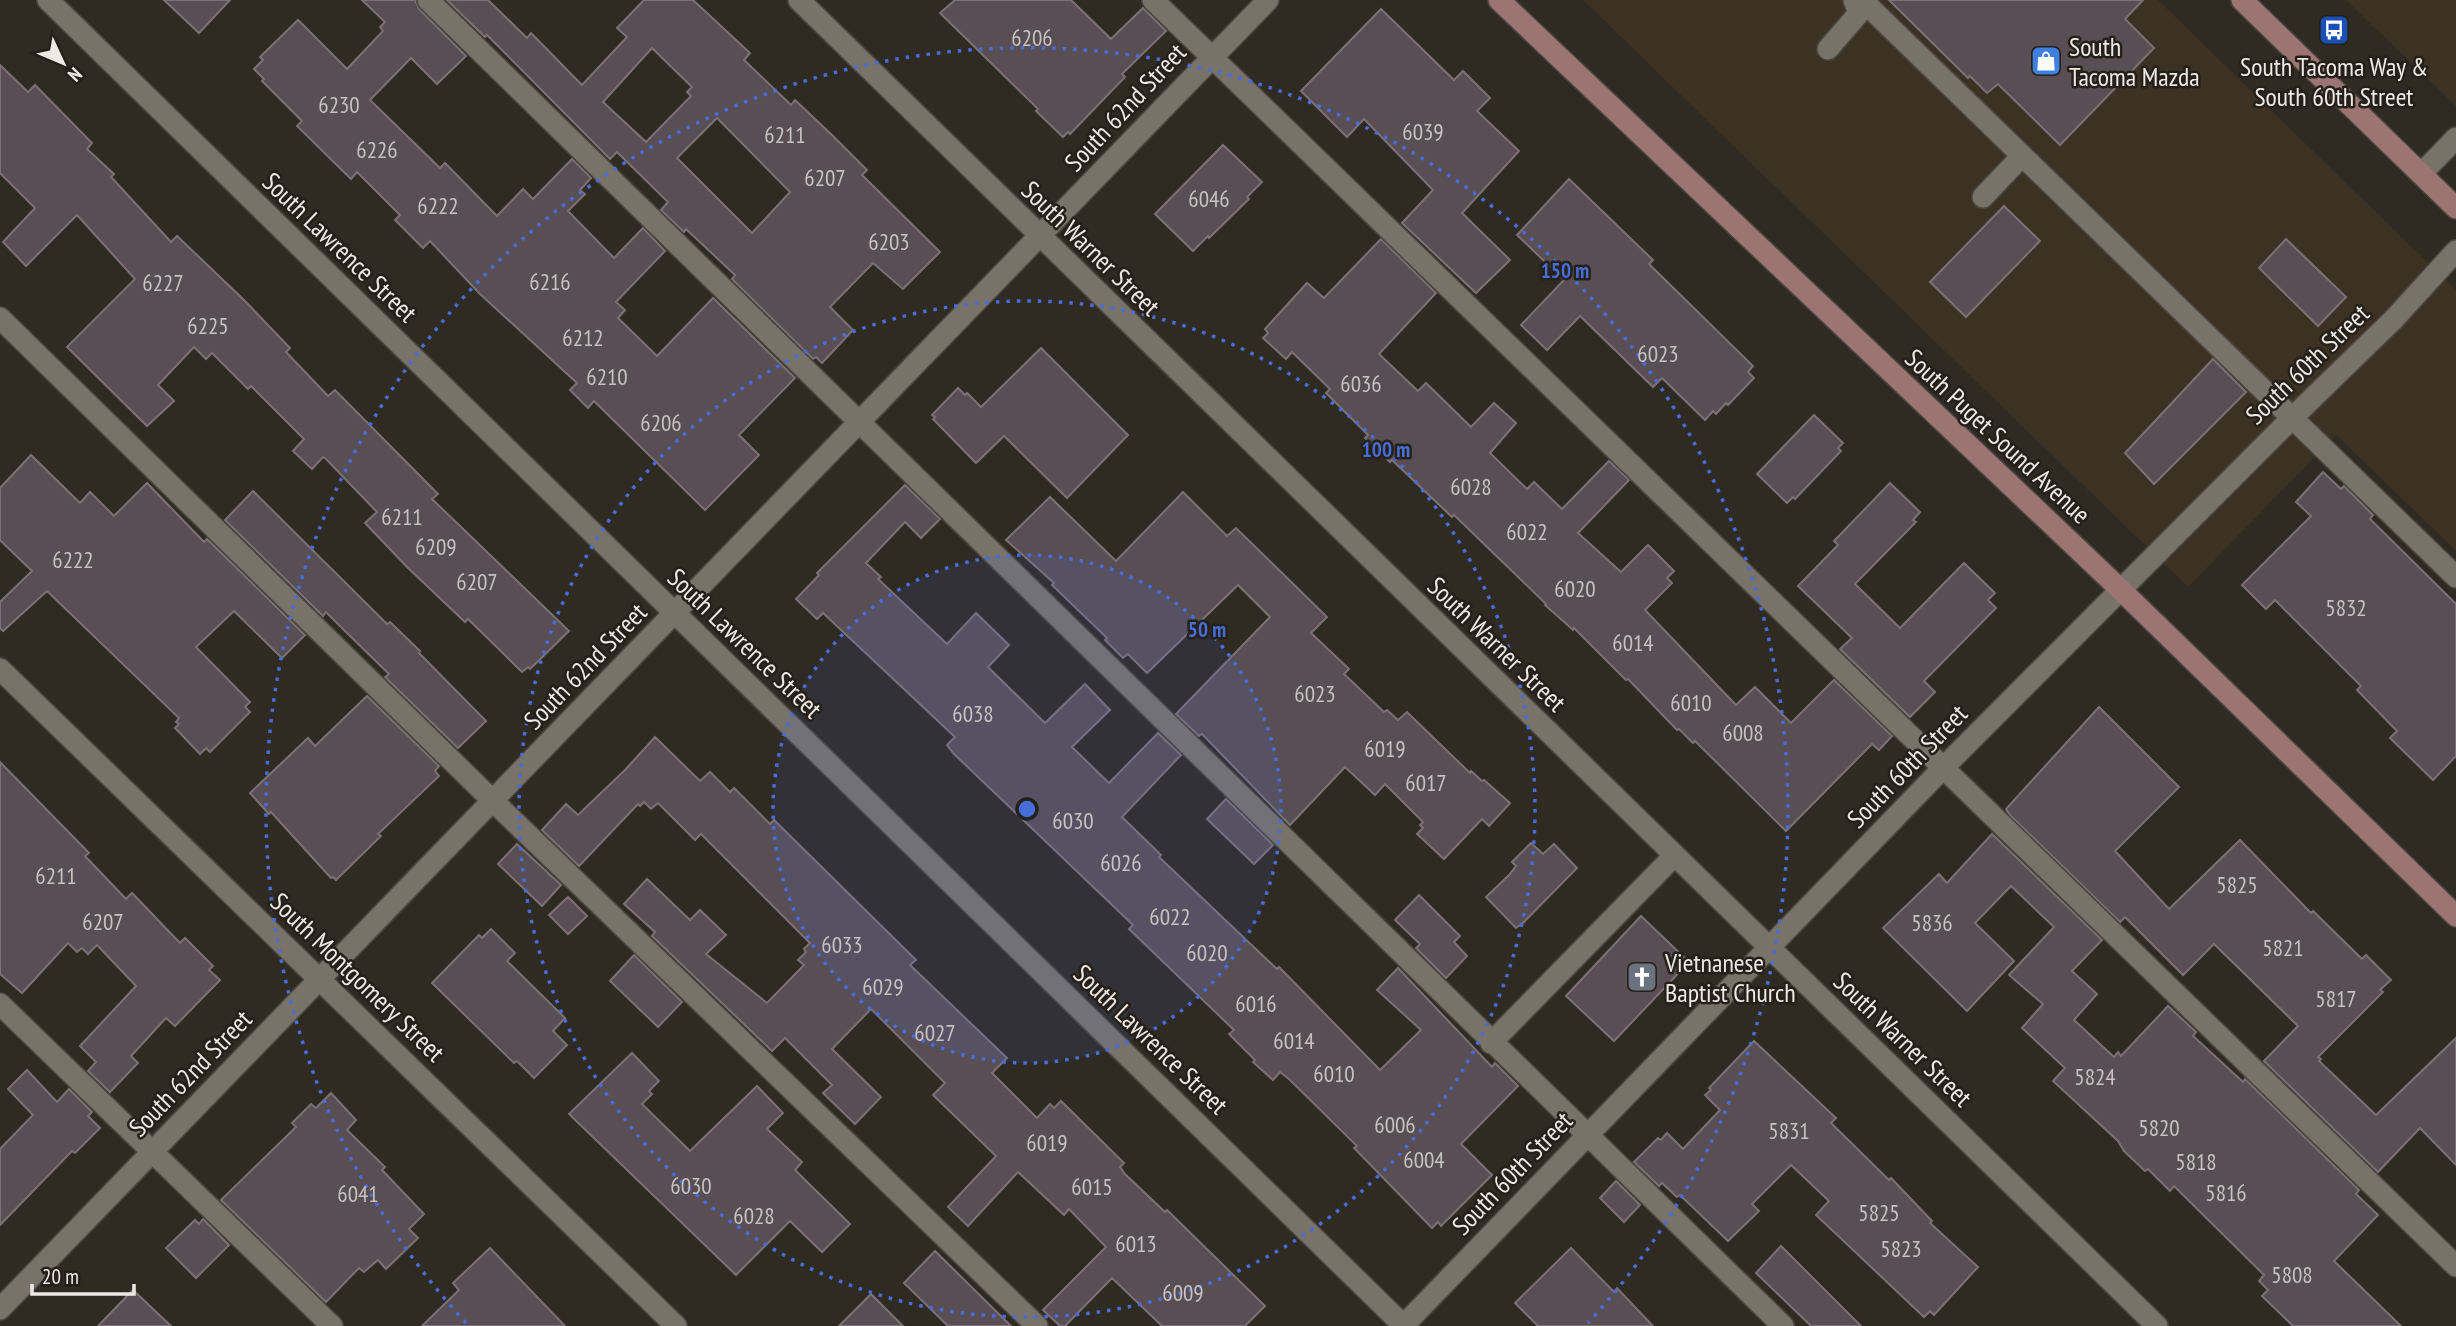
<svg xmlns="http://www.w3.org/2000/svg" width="2456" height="1326" font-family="'PT Sans Narrow',sans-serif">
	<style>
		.built { fill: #3b3224 }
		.building { fill: #584e53; stroke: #7c7176; stroke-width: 2; fill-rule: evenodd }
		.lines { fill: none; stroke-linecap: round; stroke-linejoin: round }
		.lane-casing { stroke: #4a463f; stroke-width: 24 }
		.street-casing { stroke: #4a463f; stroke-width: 24 }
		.secondary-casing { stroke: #4a463f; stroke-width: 24 }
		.lane { stroke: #787269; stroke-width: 21 }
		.street { stroke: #787269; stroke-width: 21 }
		.secondary { stroke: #9c7572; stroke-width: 21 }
		.ring { fill: none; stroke: #476dda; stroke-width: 3.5; stroke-dasharray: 3.5 7 }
		.labels { text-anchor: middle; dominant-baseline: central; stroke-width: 5; stroke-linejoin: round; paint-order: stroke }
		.number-label { font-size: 23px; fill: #c8c2c0 }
		.poi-label { font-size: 26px; fill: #ede9e4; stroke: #252018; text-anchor: start }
		.street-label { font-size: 26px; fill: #ede9e4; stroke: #252018 }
		.centre { fill: #476dda; stroke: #252018; stroke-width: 3.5 }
		.ring-label { font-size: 21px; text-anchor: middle; font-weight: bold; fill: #476dda; stroke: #252018; stroke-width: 5; stroke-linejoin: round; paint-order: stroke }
	</style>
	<rect width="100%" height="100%" fill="#2f2a22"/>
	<!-- built -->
	<g class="built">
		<path d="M 1583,0 L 2158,0 L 2456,290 L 2456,551 L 2336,435 L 2188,587 Z"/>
		<path d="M 2346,0 L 2456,0 L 2456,106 Z"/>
	</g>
	<!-- building -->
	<g class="building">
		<path d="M 164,0 L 230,0 L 199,33 Z"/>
		<path d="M 362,0 L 415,0 L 419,9 L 466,56 L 437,84 L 411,58 L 370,100 L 440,168 L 445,163 L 497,216 L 523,189 L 533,199 L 572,159 L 591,178 L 580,190 L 585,194 L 568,211 L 614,258 L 643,228 L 665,251 L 616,302 L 625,310 L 618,318 L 657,356 L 713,298 L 795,378 L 739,435 L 759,455 L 705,510 L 594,401 L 588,408 L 570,390 L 577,383 L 480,294 L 430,241 L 423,248 L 395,220 L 400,215 L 357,172 L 351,179 L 297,126 L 302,121 L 262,81 L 264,79 L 254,69 L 263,60 L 260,57 L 298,20 L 347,69 L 383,31 L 380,27 L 385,22 Z"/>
		<path d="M 447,0 L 488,0 L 527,38 L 531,33 L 582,85 L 627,37 L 617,28 L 644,0 L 693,0 L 750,53 L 744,60 L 791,105 L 795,100 L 833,136 L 867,170 L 862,175 L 940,252 L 903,289 L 873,263 L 830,307 L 853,330 L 822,363 L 816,357 L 813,359 L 732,279 L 735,275 L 686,229 L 684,232 L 661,210 L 668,202 L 617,152 L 610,159 L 487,35 L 485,37 ZM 652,48 L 692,87 L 687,92 L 691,96 L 646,142 L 603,102 ZM 717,118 L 790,192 L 752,233 L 677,158 Z"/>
		<path d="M 955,0 L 1071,0 L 1111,39 L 1143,8 L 1166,31 L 1122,74 L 1125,77 L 1070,134 L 1068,132 L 1063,137 L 1036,111 L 1038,109 L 940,13 Z"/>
		<path d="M 1889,0 L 2143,0 L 2125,19 L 2154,48 L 2060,145 L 1998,84 L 1987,93 L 1970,76 L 1968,78 Z"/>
		<path d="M 1381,9 L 1454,80 L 1463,71 L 1490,98 L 1477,111 L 1519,151 L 1462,213 L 1510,260 L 1476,293 L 1402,223 L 1433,190 L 1364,119 L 1347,137 L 1301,91 Z"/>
		<path d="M 0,65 L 28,92 L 35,85 L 92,143 L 87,149 L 114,174 L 111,177 L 171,242 L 177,236 L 243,299 L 290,348 L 286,352 L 328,396 L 335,390 L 438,494 L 432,499 L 569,631 L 530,669 L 528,667 L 522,672 L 468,619 L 465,622 L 407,567 L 365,523 L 377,512 L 326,459 L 323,457 L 312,469 L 293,451 L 304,439 L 251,386 L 248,389 L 212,353 L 206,359 L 194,347 L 158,385 L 174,401 L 147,426 L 67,347 L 135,279 L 77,215 L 26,266 L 3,242 L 35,208 L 0,173 Z"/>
		<path d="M 1223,145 L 1262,182 L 1247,197 L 1249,199 L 1209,238 L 1208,236 L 1193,251 L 1155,214 Z"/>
		<path d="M 1569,179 L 1653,260 L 1649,264 L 1753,366 L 1748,372 L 1754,378 L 1728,405 L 1726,403 L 1716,414 L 1713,411 L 1705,420 L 1662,378 L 1653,387 L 1580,316 L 1547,350 L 1521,325 L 1564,280 L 1517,235 Z"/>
		<path d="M 2004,206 L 2040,241 L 1966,317 L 1930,282 Z"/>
		<path d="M 1381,239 L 1436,293 L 1379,354 L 1418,391 L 1426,383 L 1471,427 L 1494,403 L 1516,423 L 1490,453 L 1527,489 L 1534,482 L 1562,509 L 1609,461 L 1629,480 L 1578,533 L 1621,572 L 1648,545 L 1674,571 L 1667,578 L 1672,583 L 1645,610 L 1736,705 L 1755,687 L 1791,723 L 1834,680 L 1892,736 L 1879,750 L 1872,744 L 1786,831 L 1695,741 L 1693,743 L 1679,729 L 1677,730 L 1628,679 L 1626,680 L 1574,628 L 1573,630 L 1545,605 L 1546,604 L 1454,515 L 1452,517 L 1392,460 L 1390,462 L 1365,438 L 1368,435 L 1326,393 L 1330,389 L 1292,352 L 1286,359 L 1263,338 L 1268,333 L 1265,329 L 1307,283 L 1324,298 Z"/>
		<path d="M 2286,239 L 2346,297 L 2318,326 L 2259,268 Z"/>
		<path d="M 1041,348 L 1128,435 L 1067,498 L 1004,436 L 976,463 L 933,419 L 935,417 L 932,415 L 958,388 L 965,395 L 967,393 L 981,407 Z"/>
		<path d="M 2213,359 L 2246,392 L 2154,484 L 2125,453 Z"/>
		<path d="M 1814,415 L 1843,443 L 1838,448 L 1841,451 L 1795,499 L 1793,497 L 1787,503 L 1757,474 Z"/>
		<path d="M 31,455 L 80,503 L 90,492 L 114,516 L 147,483 L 204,542 L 207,539 L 305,635 L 282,658 L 234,611 L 196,647 L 250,702 L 245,707 L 250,712 L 210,752 L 206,748 L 200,754 L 175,728 L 179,724 L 176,722 L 179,718 L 47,591 L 3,631 L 0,628 L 0,602 L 32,571 L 0,540 L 0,488 Z"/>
		<path d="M 2323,472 L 2341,489 L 2344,486 L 2373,515 L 2370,519 L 2456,604 L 2456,756 L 2433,780 L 2390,738 L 2397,731 L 2357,690 L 2361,686 L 2275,600 L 2266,609 L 2242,585 L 2311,516 L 2296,502 Z"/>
		<path d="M 1890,483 L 1920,512 L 1913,520 L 1916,522 L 1855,584 L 1900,628 L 1964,563 L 1995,593 L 1988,600 L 1996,608 L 1924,681 L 1935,692 L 1910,717 L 1840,649 L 1852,638 L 1798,586 L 1838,545 L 1834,541 Z"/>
		<path d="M 905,485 L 940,519 L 921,538 L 905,522 L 866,563 L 881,577 L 878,579 L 947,644 L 976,613 L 1009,645 L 988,667 L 1045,723 L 1085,684 L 1110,710 L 1072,747 L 1109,783 L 1158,733 L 1181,755 L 1122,817 L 1161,855 L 1159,857 L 1277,969 L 1279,967 L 1380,1070 L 1421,1030 L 1377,990 L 1398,968 L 1492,1067 L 1495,1063 L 1518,1086 L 1461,1144 L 1492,1175 L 1441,1226 L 1438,1222 L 1432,1228 L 1354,1148 L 1357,1146 L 1289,1079 L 1280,1072 L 1273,1080 L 1253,1062 L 1255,1060 L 1229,1034 L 1234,1030 L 1129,929 L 1133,925 L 954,754 L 947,745 L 955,737 L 823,613 L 817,619 L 796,599 L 819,575 L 817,573 Z"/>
		<path d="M 253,491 L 387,624 L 390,622 L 420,651 L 419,653 L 486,721 L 458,748 L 385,677 L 389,674 L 346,632 L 326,612 L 323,616 L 225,520 Z"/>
		<path d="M 1183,492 L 1227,536 L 1236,528 L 1327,617 L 1311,633 L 1349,669 L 1344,674 L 1384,712 L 1387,710 L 1398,720 L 1407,712 L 1470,773 L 1471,771 L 1482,781 L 1484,780 L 1510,803 L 1489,826 L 1482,819 L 1444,859 L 1417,834 L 1423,828 L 1420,825 L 1423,822 L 1385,784 L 1375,795 L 1345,767 L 1290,825 L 1202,734 L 1199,736 L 1176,714 L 1270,617 L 1238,585 L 1147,673 L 1128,654 L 1123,658 L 1105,640 L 1107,638 L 1052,585 L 1054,583 L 1006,540 L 1050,497 L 1116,561 Z"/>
		<path d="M 367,696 L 439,766 L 435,771 L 439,776 L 378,834 L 381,836 L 336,880 L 333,877 L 331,878 L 271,812 L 269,814 L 250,793 L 308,738 L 315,746 Z"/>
		<path d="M 2099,707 L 2179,787 L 2115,851 L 2169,909 L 2240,840 L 2311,913 L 2313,911 L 2362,959 L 2366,955 L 2391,980 L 2380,990 L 2383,992 L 2318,1057 L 2321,1059 L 2319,1061 L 2376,1115 L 2456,1038 L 2456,1165 L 2420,1128 L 2378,1172 L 2264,1061 L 2298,1026 L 2214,944 L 2183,975 L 2125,917 L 2120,922 L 2010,815 L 2006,809 Z"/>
		<path d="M 655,737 L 700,781 L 710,772 L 730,792 L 734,788 L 770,824 L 774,820 L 916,960 L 910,965 L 1007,1058 L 992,1073 L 1037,1118 L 1050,1104 L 1054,1108 L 1061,1101 L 1124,1163 L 1120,1167 L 1125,1174 L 1165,1212 L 1167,1210 L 1265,1306 L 1245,1326 L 1162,1326 L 1112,1278 L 1065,1326 L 1060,1326 L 1043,1310 L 1106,1247 L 1069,1209 L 1064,1215 L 1018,1172 L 968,1226 L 948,1207 L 996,1156 L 933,1095 L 945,1083 L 871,1009 L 832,1049 L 881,1097 L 855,1124 L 823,1093 L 832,1085 L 785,1038 L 772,1051 L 652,936 L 655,932 L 624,904 L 647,879 L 690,920 L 700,910 L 726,935 L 706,954 L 767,1003 L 804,965 L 798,960 L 806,952 L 804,949 L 810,943 L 701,834 L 695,840 L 658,803 L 651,809 L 644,802 L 640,806 L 638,804 L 579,866 L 542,830 L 566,804 L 578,815 L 625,770 Z"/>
		<path d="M 0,762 L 89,853 L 85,856 L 126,899 L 132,893 L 180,943 L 185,938 L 213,966 L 209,970 L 220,980 L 175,1026 L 166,1018 L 131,1056 L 138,1063 L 110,1092 L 88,1071 L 96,1062 L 80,1046 L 136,986 L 97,945 L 88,954 L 82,948 L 77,952 L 68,943 L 22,993 L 0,974 Z"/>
		<path d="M 1226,799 L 1273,845 L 1254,864 L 1207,819 Z"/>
		<path d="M 1992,834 L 2102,940 L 2072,971 L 2097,994 L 2074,1020 L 2114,1057 L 2118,1052 L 2121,1056 L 2168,1006 L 2196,1032 L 2193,1036 L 2243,1082 L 2245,1079 L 2359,1190 L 2356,1194 L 2378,1215 L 2334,1261 L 2401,1326 L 2293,1326 L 2262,1296 L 2268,1290 L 2259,1281 L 2264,1275 L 2174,1186 L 2170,1191 L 2148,1169 L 2145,1171 L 2124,1151 L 2118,1141 L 2053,1081 L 2065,1068 L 2022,1028 L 2043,1004 L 2009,975 L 2054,927 L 2011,886 L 1975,923 L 2014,961 L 1967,1011 L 1883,928 L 1939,874 L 1947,883 Z"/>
		<path d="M 1531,843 L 1543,854 L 1554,844 L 1577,868 L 1524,922 L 1516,928 L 1486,897 L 1509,875 L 1516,866 L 1512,862 Z"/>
		<path d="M 517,844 L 561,885 L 542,906 L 498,864 Z"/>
		<path d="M 1419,895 L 1460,936 L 1454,942 L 1467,956 L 1446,978 L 1416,948 L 1420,944 L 1395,920 Z"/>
		<path d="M 568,897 L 587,916 L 568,934 L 549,915 Z"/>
		<path d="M 1641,916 L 1689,962 L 1614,1041 L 1566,996 Z"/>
		<path d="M 491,929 L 515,953 L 507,961 L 565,1018 L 553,1031 L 567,1045 L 534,1078 L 517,1061 L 514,1063 L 432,983 L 479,935 L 482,938 Z"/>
		<path d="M 634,955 L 682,1002 L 658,1027 L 610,981 Z"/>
		<path d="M 1754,1041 L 1836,1118 L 1831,1123 L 1889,1180 L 1891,1178 L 1932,1221 L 1930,1223 L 1978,1267 L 1934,1315 L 1930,1311 L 1924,1317 L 1816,1215 L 1829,1201 L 1791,1165 L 1752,1204 L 1759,1211 L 1728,1241 L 1680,1195 L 1677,1197 L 1662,1183 L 1659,1186 L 1634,1162 L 1658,1138 L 1661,1140 L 1667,1133 L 1683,1149 L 1720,1110 L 1705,1095 L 1711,1090 L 1709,1088 Z"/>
		<path d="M 632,1053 L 659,1081 L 649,1091 L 652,1094 L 642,1104 L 690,1151 L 757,1086 L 783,1113 L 767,1129 L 802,1162 L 795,1170 L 850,1224 L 822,1252 L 790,1221 L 736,1275 L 569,1114 Z"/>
		<path d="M 27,1070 L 57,1102 L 69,1089 L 92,1112 L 88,1116 L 100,1128 L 75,1153 L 72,1151 L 0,1225 L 0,1149 L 33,1115 L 8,1089 Z"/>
		<path d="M 331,1093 L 356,1120 L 347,1130 L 385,1167 L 382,1170 L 424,1214 L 409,1229 L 418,1238 L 386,1269 L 378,1260 L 364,1272 L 359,1268 L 326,1302 L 221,1200 L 296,1127 L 292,1123 L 311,1104 L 316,1108 Z"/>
		<path d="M 1616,1181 L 1640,1205 L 1624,1222 L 1600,1198 Z"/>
		<path d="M 203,1219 L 229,1245 L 196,1278 L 166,1248 L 195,1220 L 199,1224 Z"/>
		<path d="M 1781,1246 L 1861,1326 L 1811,1326 L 1756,1273 Z"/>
		<path d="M 490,1248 L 565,1326 L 422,1326 L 459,1290 L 453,1283 Z"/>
		<path d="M 1571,1248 L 1614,1292 L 1617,1288 L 1653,1326 L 1538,1326 L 1515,1303 Z"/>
		<path d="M 935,1251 L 1011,1326 L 948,1326 L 904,1283 Z"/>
		<path d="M 133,1290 L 171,1326 L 98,1326 Z"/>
		<path d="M 871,1294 L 903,1326 L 839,1326 Z"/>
	</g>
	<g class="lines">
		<!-- lane casing -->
		<g class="lane-casing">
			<g id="lane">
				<path d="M 428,0 L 1783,1326"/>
				<path d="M 1153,0 L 2456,1266"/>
				<path d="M 1862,0 L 2456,577"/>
				<path d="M 1828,49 L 1859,13 L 1854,0"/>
				<path d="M 1983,197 L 2022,156"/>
				<path d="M 0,318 L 493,801 L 1037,1326"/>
				<path d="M 0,1004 L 332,1326"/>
				<path d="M 1491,1043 L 1674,856"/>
			</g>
		</g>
		<!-- street casing -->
		<g class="street-casing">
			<g id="street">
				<path d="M 48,0 L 1404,1326"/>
				<path d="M 799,0 L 2157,1326"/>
				<path d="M 2422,173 L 2456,138"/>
				<path d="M 0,669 L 676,1326"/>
				<path d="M 0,1309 L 1268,0"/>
				<path d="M 1403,1326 L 1944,767 L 2292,418 L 2394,319 L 2456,251"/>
			</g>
		</g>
		<!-- secondary casing -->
		<g class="secondary-casing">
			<g id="secondary">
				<path d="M 1499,0 L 2121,590 L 2456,916"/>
				<path d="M 2242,0 L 2456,208"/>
			</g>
		</g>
		<!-- lane -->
		<use href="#lane" class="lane"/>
		<!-- street -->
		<use href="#street" class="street"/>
		<!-- secondary -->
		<use href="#secondary" class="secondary"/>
	</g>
	<!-- distance rings -->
	<circle cx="1027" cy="809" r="254" fill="#476dda" fill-opacity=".12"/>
	<g class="ring">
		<circle cx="1027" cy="809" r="254"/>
		<circle cx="1027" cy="809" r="508"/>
		<path d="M466 1323A761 761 0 1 1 1588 1323"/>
	</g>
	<!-- icons -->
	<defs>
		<g id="bus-square" transform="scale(1.575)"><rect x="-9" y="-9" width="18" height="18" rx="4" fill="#1a4fb4" stroke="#252018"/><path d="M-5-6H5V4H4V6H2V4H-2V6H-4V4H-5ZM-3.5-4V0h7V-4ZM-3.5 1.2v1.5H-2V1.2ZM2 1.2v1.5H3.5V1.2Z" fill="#fff"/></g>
		<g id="shop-square" transform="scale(1.575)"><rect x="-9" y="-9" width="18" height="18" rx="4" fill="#3f7fe0" stroke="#252018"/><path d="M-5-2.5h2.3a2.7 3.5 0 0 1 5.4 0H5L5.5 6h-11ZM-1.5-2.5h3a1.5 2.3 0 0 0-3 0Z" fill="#fff"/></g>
		<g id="church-square" transform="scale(1.575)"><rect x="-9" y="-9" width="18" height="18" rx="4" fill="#6b7280" stroke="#252018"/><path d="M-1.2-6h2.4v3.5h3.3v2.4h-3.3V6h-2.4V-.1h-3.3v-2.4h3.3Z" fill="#fff"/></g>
	</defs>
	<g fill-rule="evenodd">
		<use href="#bus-square" x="2334" y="30"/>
		<use href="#shop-square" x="2046" y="61"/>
		<use href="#church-square" x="1642" y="977"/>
	</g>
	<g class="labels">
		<!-- number labels -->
		<g class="number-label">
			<text x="1032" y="37">6206</text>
			<text x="339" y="104">6230</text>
			<text x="1423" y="131">6039</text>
			<text x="785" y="134">6211</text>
			<text x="377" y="149">6226</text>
			<text x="825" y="177">6207</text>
			<text x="1209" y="198">6046</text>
			<text x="438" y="205">6222</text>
			<text x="889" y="241">6203</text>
			<text x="550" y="281">6216</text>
			<text x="163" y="282">6227</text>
			<text x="208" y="325">6225</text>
			<text x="583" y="337">6212</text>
			<text x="1658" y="353">6023</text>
			<text x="607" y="376">6210</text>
			<text x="1361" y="383">6036</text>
			<text x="661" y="422">6206</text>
			<text x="1471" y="486">6028</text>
			<text x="402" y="516">6211</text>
			<text x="1527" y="531">6022</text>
			<text x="436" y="546">6209</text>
			<text x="73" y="559">6222</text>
			<text x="477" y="581">6207</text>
			<text x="1575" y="588">6020</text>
			<text x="2346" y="607">5832</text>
			<text x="1633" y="642">6014</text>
			<text x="1315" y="693">6023</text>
			<text x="1691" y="702">6010</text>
			<text x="973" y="713">6038</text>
			<text x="1743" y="732">6008</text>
			<text x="1385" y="748">6019</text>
			<text x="1426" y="782">6017</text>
			<text x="1073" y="820">6030</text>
			<text x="1121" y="862">6026</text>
			<text x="56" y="875">6211</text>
			<text x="2237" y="884">5825</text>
			<text x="1170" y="916">6022</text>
			<text x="103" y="921">6207</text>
			<text x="1932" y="922">5836</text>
			<text x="842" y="944">6033</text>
			<text x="2283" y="947">5821</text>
			<text x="1207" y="952">6020</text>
			<text x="883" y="986">6029</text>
			<text x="2336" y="998">5817</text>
			<text x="1256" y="1003">6016</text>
			<text x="935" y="1032">6027</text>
			<text x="1294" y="1040">6014</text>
			<text x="1334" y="1073">6010</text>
			<text x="2095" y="1076">5824</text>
			<text x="1395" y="1124">6006</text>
			<text x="2159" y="1127">5820</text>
			<text x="1789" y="1130">5831</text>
			<text x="1047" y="1142">6019</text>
			<text x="1424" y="1159">6004</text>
			<text x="2196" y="1161">5818</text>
			<text x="691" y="1185">6030</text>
			<text x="1092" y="1186">6015</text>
			<text x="2226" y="1192">5816</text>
			<text x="358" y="1193">6041</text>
			<text x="1879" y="1212">5825</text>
			<text x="754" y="1215">6028</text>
			<text x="1136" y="1243">6013</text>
			<text x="1901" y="1248">5823</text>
			<text x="2292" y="1274">5808</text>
			<text x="1183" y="1292">6009</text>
		</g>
		<!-- poi labels -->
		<g class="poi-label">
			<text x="2069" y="46">South<tspan x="2069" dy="30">Tacoma Mazda</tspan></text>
			<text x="2334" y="66" text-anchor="middle">South Tacoma Way &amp;<tspan x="2334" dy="30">South 60th Street</tspan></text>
			<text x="1665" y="962">Vietnanese<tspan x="1665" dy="30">Baptist Church</tspan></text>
		</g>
		<!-- street labels -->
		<g class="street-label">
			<text transform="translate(1125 107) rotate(-47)">South 62nd Street</text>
			<text transform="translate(340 247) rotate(44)">South Lawrence Street</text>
			<text transform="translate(1091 248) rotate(44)">South Warner Street</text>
			<text transform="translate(2307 364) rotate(-44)">South 60th Street</text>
			<text transform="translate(1998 436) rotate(43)">South Puget Sound Avenue</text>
			<text transform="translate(745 643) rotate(44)">South Lawrence Street</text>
			<text transform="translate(1497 644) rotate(44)">South Warner Street</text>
			<text transform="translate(585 666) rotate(-46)">South 62nd Street</text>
			<text transform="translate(1907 766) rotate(-46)">South 60th Street</text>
			<text transform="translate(358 977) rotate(44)">South Montgomery Street</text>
			<text transform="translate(1151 1039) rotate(44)">South Lawrence Street</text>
			<text transform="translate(1903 1039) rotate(44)">South Warner Street</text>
			<text transform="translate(190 1073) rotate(-46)">South 62nd Street</text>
			<text transform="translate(1512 1173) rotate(-46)">South 60th Street</text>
		</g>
	</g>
	<circle cx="1027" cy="809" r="10" class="centre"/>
	<g class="ring-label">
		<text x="1565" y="278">150 m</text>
		<text x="1386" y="457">100 m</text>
		<text x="1207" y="637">50 m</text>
	</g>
	<!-- north arrow -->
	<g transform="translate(63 63) rotate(134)" stroke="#252018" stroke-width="5" paint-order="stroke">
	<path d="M0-5L12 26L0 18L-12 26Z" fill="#ede9e4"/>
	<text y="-10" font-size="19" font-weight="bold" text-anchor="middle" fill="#ede9e4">N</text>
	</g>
	<!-- scale -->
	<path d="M32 1284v10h102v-10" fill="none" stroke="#ede9e4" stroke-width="3.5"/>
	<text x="42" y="1284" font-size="21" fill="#ede9e4" stroke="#252018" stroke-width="5" paint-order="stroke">20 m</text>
</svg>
